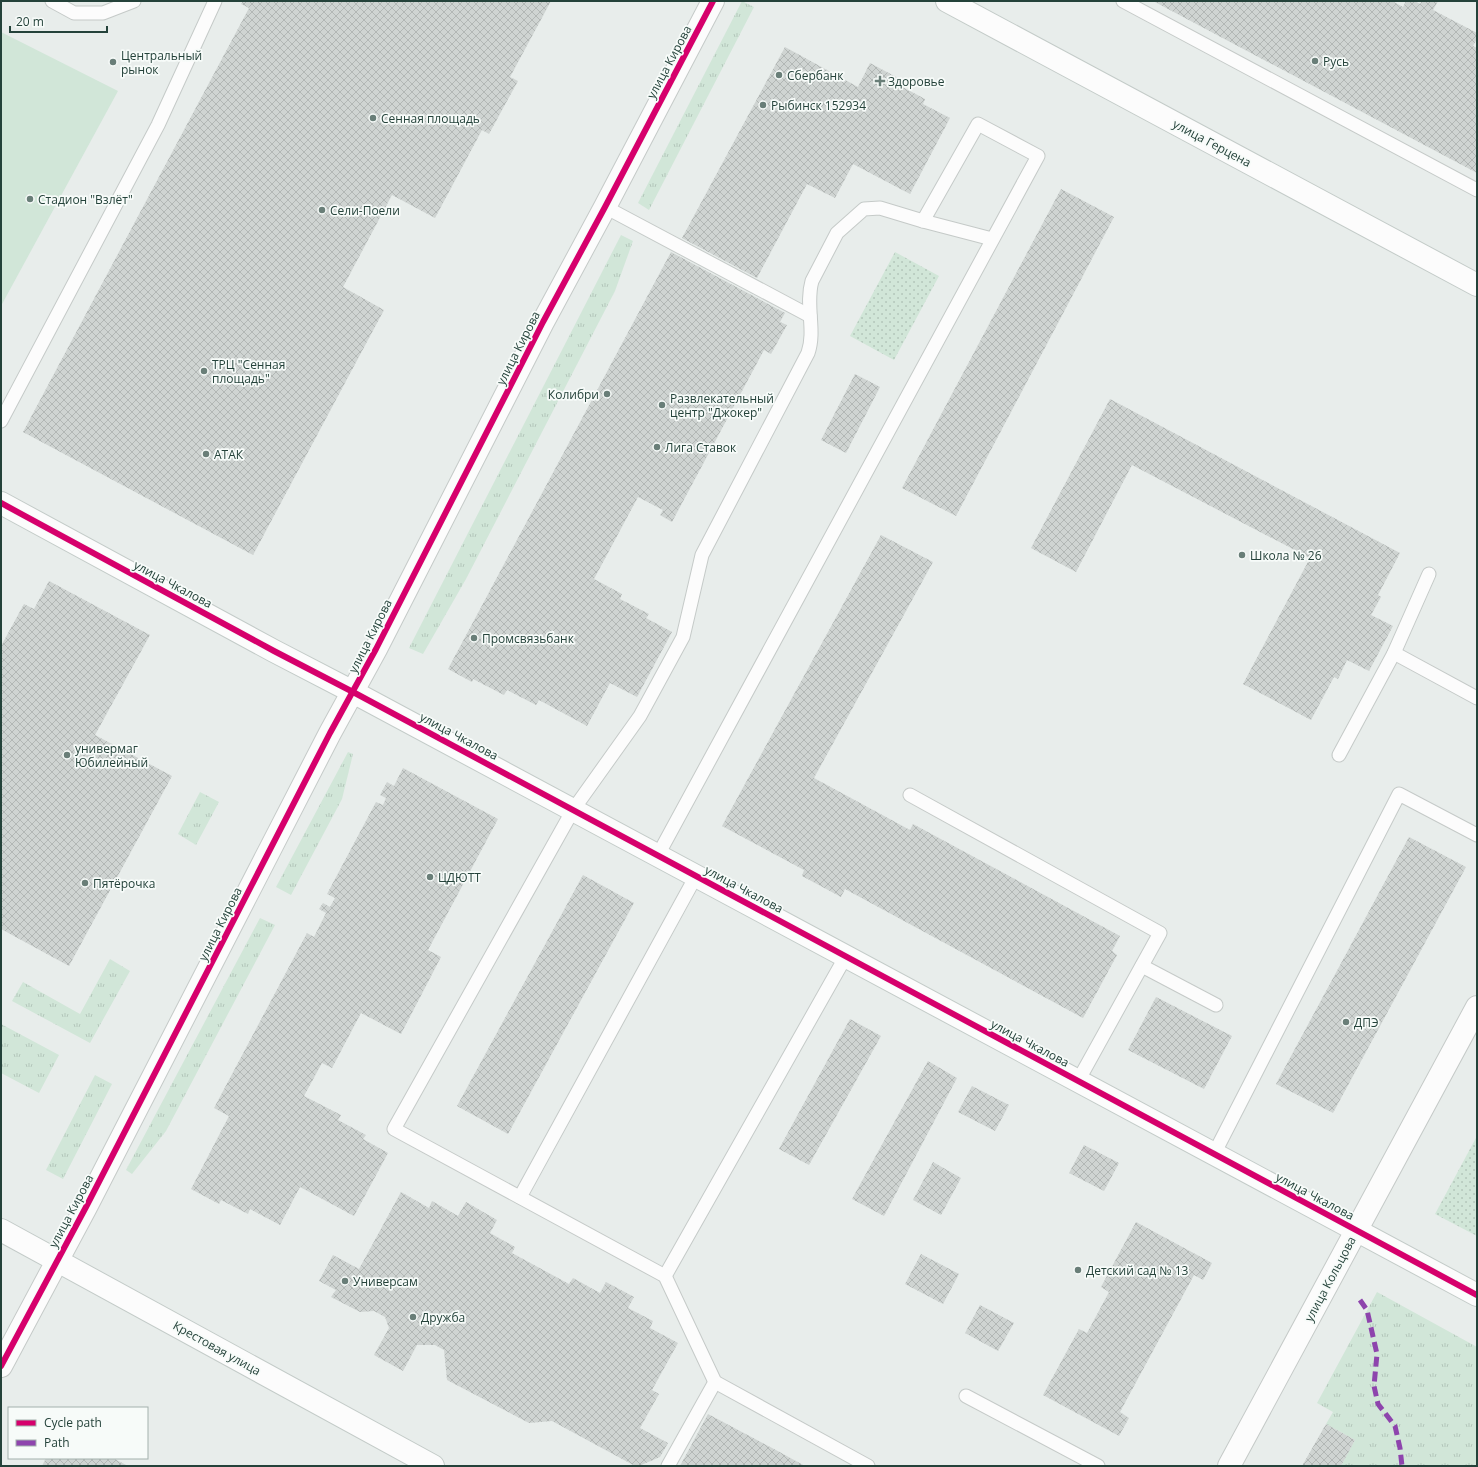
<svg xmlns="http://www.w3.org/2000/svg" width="1478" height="1467" font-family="'Open Sans',sans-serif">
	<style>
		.grass { fill: url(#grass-tufts) }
		.park { fill: url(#park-dots) }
		.pitch { fill: #d1e6d8 }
		.building { fill: url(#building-cross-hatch) }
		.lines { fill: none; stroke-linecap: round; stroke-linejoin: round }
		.lane-casing { stroke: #c5cac8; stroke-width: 15 }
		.street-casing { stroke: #c5cac8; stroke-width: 24 }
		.secondary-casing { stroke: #c3cbc8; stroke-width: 24 }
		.lane { stroke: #fcfcfc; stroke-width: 13 }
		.street { stroke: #fcfcfc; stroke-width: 22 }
		.secondary { stroke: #fcfcfc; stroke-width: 22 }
		.quiet { stroke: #8e44ad; stroke-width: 5; stroke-dasharray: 10 5; stroke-linecap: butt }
		.cycleway-casing { stroke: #f7fbf9; stroke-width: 8 }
		.cycleway { stroke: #d6006c; stroke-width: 6 }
		.poi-dot { fill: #697e78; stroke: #f7fbf9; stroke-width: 1.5 }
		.labels { text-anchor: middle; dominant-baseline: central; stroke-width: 3.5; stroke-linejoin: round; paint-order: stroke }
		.poi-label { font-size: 12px; fill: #24423a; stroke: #f7fbf9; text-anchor: start }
		.street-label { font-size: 12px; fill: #24423a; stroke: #f7fbf9 }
	</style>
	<defs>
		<pattern id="grass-tufts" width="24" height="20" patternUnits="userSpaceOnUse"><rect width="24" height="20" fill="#d1e6d8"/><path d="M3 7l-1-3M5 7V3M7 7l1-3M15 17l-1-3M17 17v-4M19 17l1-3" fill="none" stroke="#b3c6ba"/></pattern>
		<pattern id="park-dots" width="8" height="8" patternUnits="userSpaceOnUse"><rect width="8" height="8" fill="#d1e6d8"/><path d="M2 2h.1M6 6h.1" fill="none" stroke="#b3c6ba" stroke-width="1.8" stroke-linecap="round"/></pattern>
		<pattern id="building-cross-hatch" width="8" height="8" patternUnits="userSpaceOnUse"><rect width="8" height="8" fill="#cfd4d2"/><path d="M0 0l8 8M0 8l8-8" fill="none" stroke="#b2b7b5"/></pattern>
	</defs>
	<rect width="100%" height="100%" fill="#e8edeb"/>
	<!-- grass -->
	<g class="grass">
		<path d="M 742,1 L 754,7 L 649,210 L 638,203 Z"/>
		<path d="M 621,235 L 633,241 L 615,291 L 466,579 L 423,654 L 409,648 Z"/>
		<path d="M 348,752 L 353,754 L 342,799 L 291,895 L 276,887 Z"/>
		<path d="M 200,792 L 219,802 L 196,845 L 178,834 Z"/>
		<path d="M 260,918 L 275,925 L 166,1131 L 132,1174 L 126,1170 Z"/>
		<path d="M 110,959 L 130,971 L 90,1043 L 12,1001 L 23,982 L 80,1014 Z"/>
		<path d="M 1,1024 L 59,1055 L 39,1093 L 1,1073 Z"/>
		<path d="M 95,1075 L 112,1084 L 63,1179 L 46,1170 Z"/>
		<path d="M 1377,1292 L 1477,1347 L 1477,1466 L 1341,1466 L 1355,1440 L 1326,1424 L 1333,1412 L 1317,1403 Z"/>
	</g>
	<!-- park -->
	<g class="park">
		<path d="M 895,252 L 939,276 L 894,360 L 850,336 Z"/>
		<path d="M 1477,1136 L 1477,1236 L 1435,1214 Z"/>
	</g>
	<!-- pitch -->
	<path class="pitch" d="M 1,32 L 118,91 L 1,306 Z"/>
	<!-- building -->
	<g class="building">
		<path d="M 243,1 L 551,1 L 510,77 L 518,81 L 489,134 L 482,130 L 435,218 L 392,195 L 343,287 L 384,310 L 253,555 L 23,432 L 249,8 L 241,4 Z"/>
		<path d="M 1153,1 L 1392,1 L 1403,7 L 1406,1 L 1415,1 L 1420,4 L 1422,1 L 1438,1 L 1433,10 L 1477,33 L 1477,39 L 1473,46 L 1477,48 L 1477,173 Z"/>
		<path d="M 785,47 L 858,87 L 870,63 L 900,79 L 897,84 L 925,99 L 923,104 L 950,118 L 910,194 L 853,164 L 835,198 L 807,184 L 757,278 L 682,238 Z"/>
		<path d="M 1061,189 L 1114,217 L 956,516 L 902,488 Z"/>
		<path d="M 671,252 L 785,313 L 780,322 L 787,325 L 771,354 L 764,350 L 672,522 L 660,515 L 663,510 L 638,497 L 594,579 L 622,594 L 620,599 L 649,614 L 646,618 L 672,632 L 637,697 L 610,683 L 587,726 L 539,700 L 536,705 L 507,690 L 504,695 L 473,679 L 472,682 L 448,669 Z"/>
		<path d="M 855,374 L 880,387 L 846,453 L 821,440 Z"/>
		<path d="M 1110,399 L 1400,553 L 1378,595 L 1381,597 L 1371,615 L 1393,626 L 1369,671 L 1347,660 L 1338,679 L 1334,677 L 1311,720 L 1243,684 L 1310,558 L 1132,465 L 1076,572 L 1031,548 Z"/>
		<path d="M 881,535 L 933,562 L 814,778 L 910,830 L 913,824 L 1120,936 L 1112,951 L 1117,955 L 1083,1018 L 845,889 L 841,897 L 802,876 L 804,870 L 722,826 Z"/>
		<path d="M 49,581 L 150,635 L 95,735 L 172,776 L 69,966 L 1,929 L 1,646 L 24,604 L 34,609 Z"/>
		<path d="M 403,768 L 498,819 L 428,950 L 441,957 L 401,1034 L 361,1013 L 332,1068 L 322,1063 L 304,1096 L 341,1115 L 338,1120 L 366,1135 L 363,1139 L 388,1153 L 354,1216 L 300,1187 L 280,1225 L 250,1209 L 248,1214 L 221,1200 L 219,1204 L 191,1189 L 229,1116 L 214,1108 L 307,933 L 314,937 L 326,913 L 319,909 L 323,903 L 330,907 L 335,898 L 327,894 L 376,802 L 383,805 L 386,798 L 380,795 L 387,782 L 394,786 Z"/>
		<path d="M 1409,837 L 1466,867 L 1333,1113 L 1276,1084 Z"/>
		<path d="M 583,875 L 634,903 L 508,1134 L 457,1106 Z"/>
		<path d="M 1156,997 L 1232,1036 L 1204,1089 L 1128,1050 Z"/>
		<path d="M 850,1019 L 881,1036 L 809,1165 L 779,1149 Z"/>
		<path d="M 928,1061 L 957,1078 L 884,1216 L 852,1199 Z"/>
		<path d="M 972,1086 L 1009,1105 L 995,1131 L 958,1112 Z"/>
		<path d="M 1084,1145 L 1119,1163 L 1104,1191 L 1069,1173 Z"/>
		<path d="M 933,1162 L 961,1178 L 941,1215 L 913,1200 Z"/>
		<path d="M 401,1192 L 429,1208 L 432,1201 L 458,1216 L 466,1202 L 497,1220 L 490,1233 L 515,1247 L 512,1253 L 569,1284 L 573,1278 L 600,1293 L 606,1282 L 634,1297 L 628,1308 L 653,1321 L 650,1328 L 678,1343 L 652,1390 L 659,1394 L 640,1428 L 668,1443 L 660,1457 L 639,1466 L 635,1466 L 552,1421 L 529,1423 L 447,1380 L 444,1350 L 435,1345 L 417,1345 L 403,1371 L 374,1355 L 389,1328 L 385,1317 L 374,1311 L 360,1312 L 331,1297 L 336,1290 L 319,1281 L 333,1255 L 359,1269 Z"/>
		<path d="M 1136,1222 L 1212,1263 L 1203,1280 L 1194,1275 L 1120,1412 L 1129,1418 L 1119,1436 L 1043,1395 L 1079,1329 L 1087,1333 L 1109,1292 L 1101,1287 Z"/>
		<path d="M 921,1254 L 959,1274 L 943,1304 L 905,1284 Z"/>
		<path d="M 980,1305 L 1014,1323 L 998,1351 L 965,1333 Z"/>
		<path d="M 708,1414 L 774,1449 L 805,1466 L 680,1466 Z"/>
		<path d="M 1326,1424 L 1355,1440 L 1341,1466 L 1302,1466 Z"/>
		<path d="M 46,1458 L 113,1458 L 128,1466 L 42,1466 Z"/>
	</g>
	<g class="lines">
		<!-- lane casing -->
		<g class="lane-casing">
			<g id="lane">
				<path d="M 52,1 L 74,13 L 103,13 L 134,1"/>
				<path d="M 1123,1 L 1477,190"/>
				<path d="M 605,207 L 810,316"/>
				<path d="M 1,421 L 158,125 L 215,1"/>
				<path d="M 1394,653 L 1477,698"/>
				<path d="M 1339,755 L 1394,653 L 1429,574"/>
				<path d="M 910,795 L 1160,933 L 1078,1081"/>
				<path d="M 658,855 L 1038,156 L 978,124 L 923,221"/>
				<path d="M 1142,966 L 1216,1005"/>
				<path d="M 1214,1154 L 1399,794 L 1477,835"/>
				<path d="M 520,1197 L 696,876"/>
				<path d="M 665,1276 L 846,956"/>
				<path d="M 966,1396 L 1098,1466"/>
				<path d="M 668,1466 L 715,1382"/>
				<path d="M 868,1466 L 715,1382 L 665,1276 L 394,1129 L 573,810 L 640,716 L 683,637 L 702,555 L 808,353 C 816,330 805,305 812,281 L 837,233 L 864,209 L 880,208 L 923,221 L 992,239"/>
			</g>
		</g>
		<!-- street casing -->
		<g class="street-casing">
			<g id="street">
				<path d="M 1,1366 L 86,1207 L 330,733 L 376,649 L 543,322 L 605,207 L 713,1"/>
				<path d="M 1229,1466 L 1477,1007"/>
			</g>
		</g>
		<!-- secondary casing -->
		<g class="secondary-casing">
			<g id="secondary">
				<path d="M 947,1 L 1477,285"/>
				<path d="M 1,503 L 274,651 L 353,692 L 1477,1295"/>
				<path d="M 1,1230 L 433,1466"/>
			</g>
		</g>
		<!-- lane -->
		<use href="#lane" class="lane"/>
		<!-- street -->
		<use href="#street" class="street"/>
		<!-- secondary -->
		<use href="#secondary" class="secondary"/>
		<!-- quiet -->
		<path class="quiet" d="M 1360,1300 L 1367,1310 L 1377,1354 L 1374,1386 L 1378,1404 L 1395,1426 L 1400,1448 L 1402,1466"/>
		<!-- cycleway casing -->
		<g class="cycleway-casing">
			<g id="cycleway">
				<path d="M 1,503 L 274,651 L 353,692 L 1477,1295"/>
				<path d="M 1,1366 L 86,1207 L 330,733 L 376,649 L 543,322 L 605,207 L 713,1"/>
			</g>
		</g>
		<!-- cycleway -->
		<use href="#cycleway" class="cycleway"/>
	</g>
	<!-- markers -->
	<g class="poi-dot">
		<circle cx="1315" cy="61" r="4"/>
		<circle cx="113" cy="62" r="4"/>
		<circle cx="779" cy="75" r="4"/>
		<path d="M878 75h4v4h4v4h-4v4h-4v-4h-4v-4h4z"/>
		<circle cx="763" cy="105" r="4"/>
		<circle cx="373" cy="118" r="4"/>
		<circle cx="30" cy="199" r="4"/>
		<circle cx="322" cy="210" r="4"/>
		<circle cx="204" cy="371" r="4"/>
		<circle cx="607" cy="394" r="4"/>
		<circle cx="662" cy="405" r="4"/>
		<circle cx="657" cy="447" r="4"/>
		<circle cx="206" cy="454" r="4"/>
		<circle cx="1242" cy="555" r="4"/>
		<circle cx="474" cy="638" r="4"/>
		<circle cx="67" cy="755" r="4"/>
		<circle cx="430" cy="877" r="4"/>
		<circle cx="85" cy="883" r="4"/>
		<circle cx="1346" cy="1022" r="4"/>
		<circle cx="1078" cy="1270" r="4"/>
		<circle cx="345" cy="1281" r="4"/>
		<circle cx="413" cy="1317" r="4"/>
	</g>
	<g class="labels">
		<!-- poi labels -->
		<g class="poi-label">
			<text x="121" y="55">Центральный<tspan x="121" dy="14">рынок</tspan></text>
			<text x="1323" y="61">Русь</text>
			<text x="787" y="75">Сбербанк</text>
			<text x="888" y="81">Здоровье</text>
			<text x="771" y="105">Рыбинск 152934</text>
			<text x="381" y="118">Сенная площадь</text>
			<text x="38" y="199">Стадион "Взлёт"</text>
			<text x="330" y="210">Сели-Поели</text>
			<text x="212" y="364">ТРЦ "Сенная<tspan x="212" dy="14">площадь"</tspan></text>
			<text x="599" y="394" text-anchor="end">Колибри</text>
			<text x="670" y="398">Развлекательный<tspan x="670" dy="14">центр "Джокер"</tspan></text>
			<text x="665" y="447">Лига Ставок</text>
			<text x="214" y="454">АТАК</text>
			<text x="1250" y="555">Школа № 26</text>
			<text x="482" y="638">Промсвязьбанк</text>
			<text x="75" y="748">универмаг<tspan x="75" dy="14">Юбилейный</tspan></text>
			<text x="438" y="877">ЦДЮТТ</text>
			<text x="93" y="883">Пятёрочка</text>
			<text x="1354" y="1022">ДПЭ</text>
			<text x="1086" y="1270">Детский сад № 13</text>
			<text x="353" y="1281">Универсам</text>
			<text x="421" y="1317">Дружба</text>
		</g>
		<!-- street labels -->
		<g class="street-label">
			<text transform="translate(669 62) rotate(-62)">улица Кирова</text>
			<text transform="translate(1212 143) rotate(28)">улица Герцена</text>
			<text transform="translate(518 348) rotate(-63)">улица Кирова</text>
			<text transform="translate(173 584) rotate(28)">улица Чкалова</text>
			<text transform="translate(370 636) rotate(-63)">улица Кирова</text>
			<text transform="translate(459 736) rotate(28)">улица Чкалова</text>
			<text transform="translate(744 889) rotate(28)">улица Чкалова</text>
			<text transform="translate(220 924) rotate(-63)">улица Кирова</text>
			<text transform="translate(1030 1043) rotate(28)">улица Чкалова</text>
			<text transform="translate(1315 1196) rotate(28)">улица Чкалова</text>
			<text transform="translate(71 1211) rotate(-62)">улица Кирова</text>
			<text transform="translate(1330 1279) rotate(-62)">улица Кольцова</text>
			<text transform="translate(217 1348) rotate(29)">Крестовая улица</text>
		</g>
	</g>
	<!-- border -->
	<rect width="1478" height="1467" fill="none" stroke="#24423a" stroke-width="4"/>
	<!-- legend -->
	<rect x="8" y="1407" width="140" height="52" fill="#f7fbf9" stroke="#a3b1ad"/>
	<rect x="16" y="1420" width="20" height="6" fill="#d6006c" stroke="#a3b1ad"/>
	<text x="44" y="1427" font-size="12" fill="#24423a">Cycle path</text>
	<rect x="16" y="1440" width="20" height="6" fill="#8e44ad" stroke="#a3b1ad"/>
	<text x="44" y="1447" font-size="12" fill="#24423a">Path</text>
	<!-- scale -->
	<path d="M10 26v6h97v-6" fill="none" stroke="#24423a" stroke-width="2"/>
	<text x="16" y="26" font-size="12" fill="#24423a" stroke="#f7fbf9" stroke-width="3" paint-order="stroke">20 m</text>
</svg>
